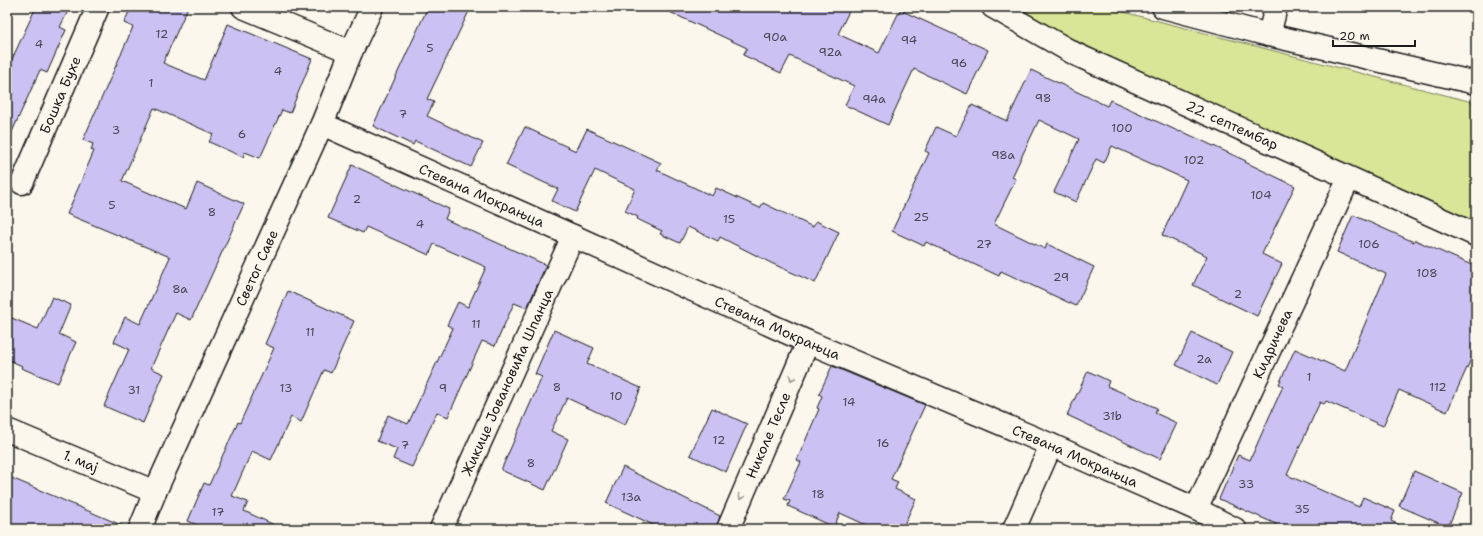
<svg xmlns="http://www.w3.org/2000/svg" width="1483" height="536" font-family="'Shantell Sans',sans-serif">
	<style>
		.green { fill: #d9e597; stroke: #7a805a }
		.building { fill: #cbc1f3; stroke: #1c1c1c }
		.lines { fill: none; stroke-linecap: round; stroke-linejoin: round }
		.minor-casing { stroke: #1c1c1c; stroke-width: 25 }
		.minor { stroke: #fbf7ec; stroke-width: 22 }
		.oneway { stroke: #97948e }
		.labels { text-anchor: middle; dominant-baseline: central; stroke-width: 3.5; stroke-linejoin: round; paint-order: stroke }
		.number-label { font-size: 12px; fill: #484552 }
		.street-label { font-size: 14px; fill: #1c1c1c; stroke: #fbf7ec }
	</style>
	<rect width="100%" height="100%" fill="#fbf7ec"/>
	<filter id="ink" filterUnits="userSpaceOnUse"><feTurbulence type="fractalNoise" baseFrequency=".025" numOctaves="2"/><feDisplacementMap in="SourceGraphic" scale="8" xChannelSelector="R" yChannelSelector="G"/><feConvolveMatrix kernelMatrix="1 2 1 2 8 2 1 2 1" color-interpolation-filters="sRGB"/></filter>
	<g filter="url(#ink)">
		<!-- green -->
		<path class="green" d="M 1025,7 L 1104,7 L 1476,103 L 1476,222 L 1116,61 L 1028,16 Z"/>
		<!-- building -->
		<g class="building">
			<path d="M 36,7 L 70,7 L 60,27 L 66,30 L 47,73 L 40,70 L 7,143 L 7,70 Z"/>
			<path d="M 131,7 L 188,7 L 163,63 L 204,80 L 228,24 L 312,59 L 290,113 L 282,110 L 260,158 L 245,152 L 243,157 L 209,142 L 213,134 L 154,108 L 122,181 L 186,209 L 197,183 L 244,204 L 191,320 L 176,313 L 151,368 L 164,374 L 143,423 L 104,406 L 129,349 L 114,342 L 125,317 L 140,324 L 170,257 L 67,214 L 94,151 L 91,150 L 93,144 L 83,140 L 133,27 L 124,23 Z"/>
			<path d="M 428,7 L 471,7 L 427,99 L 434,102 L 427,116 L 483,143 L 471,167 L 415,141 L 413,145 L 373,126 Z"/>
			<path d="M 659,7 L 851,7 L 838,34 L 879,53 L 900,10 L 988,50 L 967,94 L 914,69 L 888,125 L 845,105 L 854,86 L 790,56 L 781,73 L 743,55 L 747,48 Z"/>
			<path d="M 1031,70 L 1107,106 L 1110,100 L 1180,132 L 1181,131 L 1246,161 L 1245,162 L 1295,186 L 1262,254 L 1282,264 L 1257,316 L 1193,285 L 1207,256 L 1162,235 L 1187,180 L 1112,146 L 1104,163 L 1096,159 L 1076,202 L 1054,192 L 1079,139 L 1039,120 L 1012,177 L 1016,179 L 994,224 L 1045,249 L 1047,244 L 1094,267 L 1076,306 L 1001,271 L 999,276 L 926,242 L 924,246 L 892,231 L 929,153 L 925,151 L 936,127 L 956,136 L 972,105 L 1007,121 Z"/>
			<path d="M 525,127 L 576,151 L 587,129 L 661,163 L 657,170 L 712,196 L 716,188 L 760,208 L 763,203 L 813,227 L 816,221 L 839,232 L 815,283 L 771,263 L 720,237 L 718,241 L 688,227 L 680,243 L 660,234 L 662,231 L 637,219 L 638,217 L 625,211 L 635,189 L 595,170 L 575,212 L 552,201 L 558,189 L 506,165 Z"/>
			<path d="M 352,165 L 449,209 L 445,219 L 546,265 L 527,308 L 514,303 L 495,346 L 482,341 L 448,417 L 437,412 L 412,467 L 393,459 L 397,449 L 377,441 L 388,415 L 408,424 L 453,328 L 447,325 L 458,302 L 468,307 L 486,267 L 434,244 L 429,255 L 366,227 L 363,233 L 328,218 Z"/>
			<path d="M 1353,215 L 1414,242 L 1415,240 L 1476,267 L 1476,348 L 1447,412 L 1399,390 L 1383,426 L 1326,401 L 1324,404 L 1320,402 L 1287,475 L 1359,507 L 1363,497 L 1395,511 L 1391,521 L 1408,529 L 1274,529 L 1276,524 L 1219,499 L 1238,455 L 1250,460 L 1283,386 L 1279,384 L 1295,349 L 1345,371 L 1386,274 L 1337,252 Z"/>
			<path d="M 288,291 L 354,321 L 331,373 L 324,370 L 301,422 L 291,417 L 271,460 L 252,451 L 232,496 L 248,502 L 244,511 L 283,529 L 206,529 L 188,521 L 204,483 L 209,485 L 238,422 L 240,423 L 274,348 L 265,344 Z"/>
			<path d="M 52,297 L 71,305 L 59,334 L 76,342 L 58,383 L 21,368 L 22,366 L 7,359 L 7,316 L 38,329 Z"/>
			<path d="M 554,330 L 594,348 L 587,364 L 641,388 L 625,425 L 567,398 L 551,431 L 568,439 L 545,490 L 501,470 L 542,377 L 535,374 Z"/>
			<path d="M 1192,333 L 1232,352 L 1217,385 L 1176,365 Z"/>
			<path d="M 832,366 L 925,405 L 891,479 L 898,482 L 895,489 L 916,499 L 902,529 L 875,529 L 840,513 L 834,527 L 788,506 L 790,501 L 784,499 L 801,462 L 797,460 L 819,409 L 817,408 L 822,396 L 819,394 Z"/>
			<path d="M 1088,371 L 1109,381 L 1107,386 L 1157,408 L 1155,413 L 1177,423 L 1160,459 L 1067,415 Z"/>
			<path d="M 712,408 L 747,424 L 726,472 L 690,455 Z"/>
			<path d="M 623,467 L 720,516 L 716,529 L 662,529 L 606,503 Z"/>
			<path d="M 1414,471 L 1463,493 L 1448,527 L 1399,506 Z"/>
			<path d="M 7,476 L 128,528 L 128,529 L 7,529 Z"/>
		</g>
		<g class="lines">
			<!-- minor casing -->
			<g class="minor-casing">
				<g id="minor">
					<path d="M 243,7 L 351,52"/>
					<path id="s1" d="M 993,7 L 1075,54 L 1476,235"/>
					<path d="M 1163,7 L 1269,35 L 1476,83"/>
					<path d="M 1269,35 L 1276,7"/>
					<path id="s2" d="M 322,124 L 573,236 L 808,342 L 1051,445 L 1196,509 L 1235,529"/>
					<path id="s3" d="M 22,183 L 98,7"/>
					<path id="s4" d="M 7,430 L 155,492"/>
					<path id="s5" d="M 1196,509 L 1349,178"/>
					<path id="s6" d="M 140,529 L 155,492 L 322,124 L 351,52 L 372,7"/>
					<path id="s7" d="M 441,529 L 573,236"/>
					<path id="s8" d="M 728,529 L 808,342"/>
					<path d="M 1014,529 L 1051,445"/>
				</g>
			</g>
			<!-- minor -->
			<use href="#minor" class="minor"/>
		</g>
		<!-- one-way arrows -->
		<defs><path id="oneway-chevron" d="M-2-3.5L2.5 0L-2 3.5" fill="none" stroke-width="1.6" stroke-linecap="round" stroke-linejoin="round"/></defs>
		<g class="oneway">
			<use href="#oneway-chevron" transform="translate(792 378) rotate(113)"/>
			<use href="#oneway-chevron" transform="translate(741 497) rotate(113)"/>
		</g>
	</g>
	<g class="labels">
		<!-- number labels -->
		<g class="number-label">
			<text x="162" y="34">12</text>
			<text x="775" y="37">90a</text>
			<text x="909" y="40">94</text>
			<text x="39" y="44">4</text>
			<text x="430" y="48">5</text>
			<text x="830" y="52">92a</text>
			<text x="959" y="63">96</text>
			<text x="278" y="71">4</text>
			<text x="151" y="83">1</text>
			<text x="1043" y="98">98</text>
			<text x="874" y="99">94a</text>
			<text x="403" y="114">7</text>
			<text x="1122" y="128">100</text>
			<text x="116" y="130">3</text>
			<text x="242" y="134">6</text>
			<text x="1003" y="155">98a</text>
			<text x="1194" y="160">102</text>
			<text x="1261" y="195">104</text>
			<text x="357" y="199">2</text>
			<text x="112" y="205">5</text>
			<text x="212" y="212">8</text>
			<text x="921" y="217">25</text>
			<text x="729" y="219">15</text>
			<text x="420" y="224">4</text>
			<text x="984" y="244">27</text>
			<text x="1369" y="244">106</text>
			<text x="1427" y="273">108</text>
			<text x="1061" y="277">29</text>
			<text x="180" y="289">8a</text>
			<text x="1238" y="294">2</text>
			<text x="476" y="324">11</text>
			<text x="310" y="332">11</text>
			<text x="1204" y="359">2a</text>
			<text x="1309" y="377">1</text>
			<text x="557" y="387">8</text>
			<text x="1438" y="387">112</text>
			<text x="286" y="388">13</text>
			<text x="443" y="388">9</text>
			<text x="134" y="390">31</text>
			<text x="616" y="396">10</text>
			<text x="849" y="402">14</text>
			<text x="1112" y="416">31b</text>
			<text x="719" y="440">12</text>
			<text x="883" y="443">16</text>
			<text x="405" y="445">7</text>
			<text x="531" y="463">8</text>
			<text x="1246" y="484">33</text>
			<text x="818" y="494">18</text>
			<text x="631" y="497">13a</text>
			<text x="1302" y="509">35</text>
			<text x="218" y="512">17</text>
		</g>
		<!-- street labels -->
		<g class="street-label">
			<text stroke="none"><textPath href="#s3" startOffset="96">Бошка Бухе</textPath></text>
			<text stroke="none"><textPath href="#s1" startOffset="267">22. септембар</textPath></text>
			<text stroke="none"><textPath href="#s2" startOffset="175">Стевана Мокрањца</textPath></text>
			<text stroke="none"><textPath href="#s6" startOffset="286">Светог Саве</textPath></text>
			<text stroke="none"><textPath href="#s2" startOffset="499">Стевана Мокрањца</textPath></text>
			<text stroke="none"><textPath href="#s5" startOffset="182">Кидричева</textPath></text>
			<text stroke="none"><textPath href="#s7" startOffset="161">Жикице Јовановића Шпанца</textPath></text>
			<text stroke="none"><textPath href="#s8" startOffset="102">Николе Тесле</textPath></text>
			<text stroke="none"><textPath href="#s2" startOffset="823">Стевана Мокрањца</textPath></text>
			<text stroke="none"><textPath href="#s4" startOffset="80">1. мај</textPath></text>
		</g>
	</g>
	<!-- margin -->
	<rect width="1483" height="536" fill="none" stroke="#fbf7ec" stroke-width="24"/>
	<rect x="12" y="12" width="1459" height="512" fill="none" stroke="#1c1c1c" stroke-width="1.5" filter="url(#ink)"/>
	<!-- scale -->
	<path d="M1333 40v6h82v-6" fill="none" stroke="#1c1c1c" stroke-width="2"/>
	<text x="1339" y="40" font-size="12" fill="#1c1c1c" stroke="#fbf7ec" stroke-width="3" paint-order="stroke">20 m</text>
</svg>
